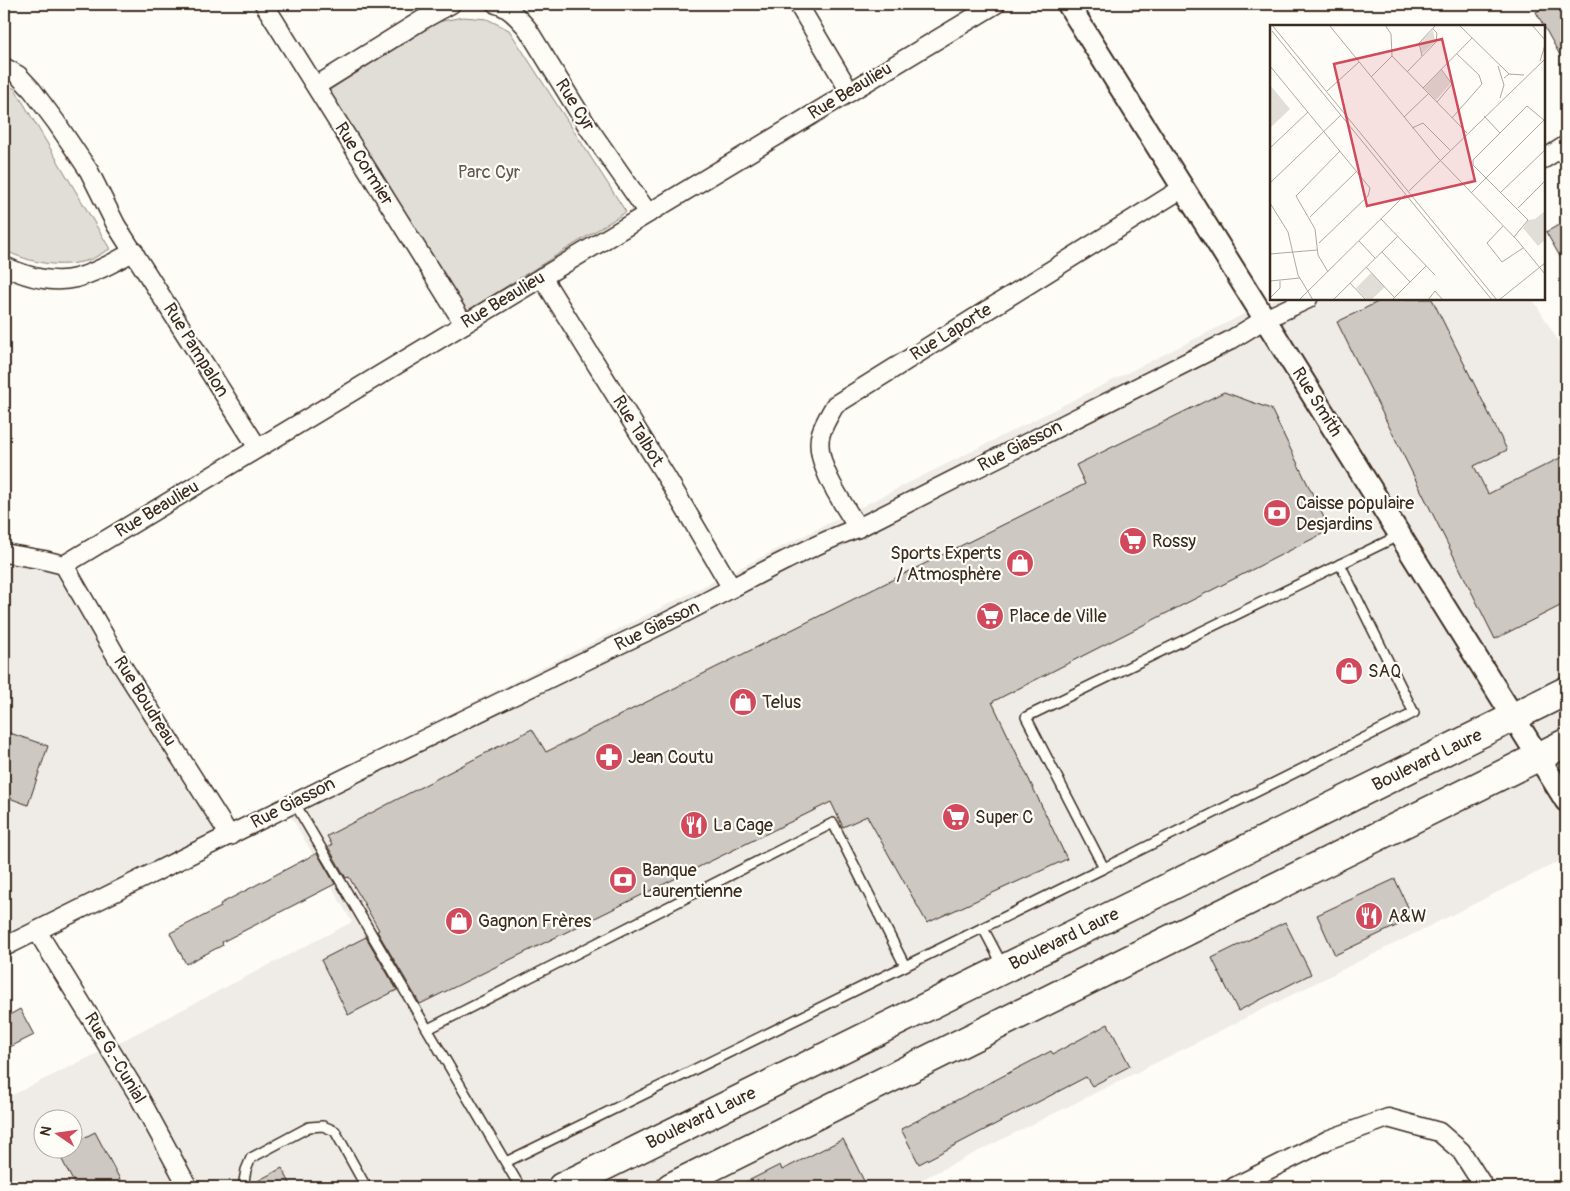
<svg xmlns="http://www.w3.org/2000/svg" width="1570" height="1191" font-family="Pangolin,sans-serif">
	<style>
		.built { fill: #efece7; fill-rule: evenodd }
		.green { fill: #e1ded7; stroke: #8e847a }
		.building { fill: #cdc8c2; stroke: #3b2a1e }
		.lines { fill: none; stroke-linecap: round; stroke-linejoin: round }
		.service-casing { stroke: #3b2a1e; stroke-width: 12 }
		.minor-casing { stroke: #3b2a1e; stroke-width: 21 }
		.tertiary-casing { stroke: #3b2a1e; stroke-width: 25 }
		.trunk-casing { stroke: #3b2a1e; stroke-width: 31 }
		.service { stroke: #fdfcf7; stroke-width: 9 }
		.minor { stroke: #fdfcf7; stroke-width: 18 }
		.tertiary { stroke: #fdfcf7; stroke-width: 21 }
		.trunk { stroke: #fdfcf7; stroke-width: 28 }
		.labels { text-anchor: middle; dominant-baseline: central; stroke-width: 4.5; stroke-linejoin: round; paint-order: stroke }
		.street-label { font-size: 18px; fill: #3b2a1e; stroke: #fdfcf7 }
		.park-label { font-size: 18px; fill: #64574c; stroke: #fdfcf7 }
		.poi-label { font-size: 18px; fill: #3b2a1e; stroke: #fdfcf7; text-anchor: start }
		.inset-road { fill: none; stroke: #afa8a0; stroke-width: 1 }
		.view { fill: #d1495b; fill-opacity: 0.15; stroke: #d1495b; stroke-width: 2.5 }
		.inset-edge { fill: none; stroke: #3b2a1e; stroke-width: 2.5 }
	</style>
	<rect width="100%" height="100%" fill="#fdfcf7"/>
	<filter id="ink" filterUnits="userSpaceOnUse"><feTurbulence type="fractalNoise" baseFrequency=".02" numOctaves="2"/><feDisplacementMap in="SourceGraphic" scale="10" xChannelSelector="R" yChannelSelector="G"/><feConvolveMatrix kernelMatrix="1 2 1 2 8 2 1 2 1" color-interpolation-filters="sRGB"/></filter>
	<g filter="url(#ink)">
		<!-- built -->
		<g class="built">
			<path d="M 1274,299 L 1533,299 L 1566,354 L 1566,858 L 907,1187 L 4,1187 L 4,1099 L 106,1049 L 352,922 L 281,799 ZM 42,1118 L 72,1118 L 72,1148 L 42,1148 Z"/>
			<path d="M 4,563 L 61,573 L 220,834 L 4,939 Z"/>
		</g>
		<!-- green -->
		<g class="green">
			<path d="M 463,17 L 487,19 L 509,30 L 626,212 L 467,311 L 328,91 L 437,22 Z"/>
			<path d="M 4,83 L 15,89 L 110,249 C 103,252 96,258 89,260 C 59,269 31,263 4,250 Z"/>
		</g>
		<!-- building -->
		<g class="building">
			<path d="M 1551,4 L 1566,4 L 1566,66 L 1536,12 Z"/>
			<path d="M 1566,221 L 1566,267 L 1546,232 Z"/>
			<path d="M 1384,299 L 1432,299 L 1507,450 L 1474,466 L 1488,494 L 1566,455 L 1566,603 L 1495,639 L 1337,322 Z"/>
			<path d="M 1224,392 L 1271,409 L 1330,530 L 992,702 L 1067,859 L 927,923 L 867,816 L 843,827 L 831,802 L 420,1004 L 377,931 L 379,930 L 349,877 L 346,878 L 328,847 L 332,845 L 327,836 L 532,729 L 546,752 L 1085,484 L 1076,465 Z"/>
			<path d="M 4,731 L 48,746 L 28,805 L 4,796 Z"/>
			<path d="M 317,853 L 335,884 L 222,942 L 223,945 L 186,964 L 170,933 L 221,907 L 220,904 Z"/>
			<path d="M 1395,879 L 1413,918 L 1335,955 L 1317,915 Z"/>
			<path d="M 1285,922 L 1311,974 L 1238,1011 L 1212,958 Z"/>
			<path d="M 366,937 L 397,990 L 348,1015 L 321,960 Z"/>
			<path d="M 20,1009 L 34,1035 L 4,1050 L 4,1018 Z"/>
			<path d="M 1108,1024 L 1130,1066 L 1092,1086 L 1086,1077 L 919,1164 L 901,1129 L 1051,1051 L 1053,1054 Z"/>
			<path d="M 95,1132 L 124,1187 L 76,1187 L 58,1152 L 65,1148 L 72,1148 L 72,1144 Z"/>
			<path d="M 843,1139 L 867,1187 L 736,1187 L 780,1165 L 782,1170 Z"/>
			<path d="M 282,1168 L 292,1187 L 249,1187 L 250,1185 Z"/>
		</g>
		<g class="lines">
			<!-- service casing -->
			<g class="service-casing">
				<g id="service">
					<path d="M 294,802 L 520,1187"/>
					<path d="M 1104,868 L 1414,713 L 1340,564"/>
					<path d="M 983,928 L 1003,966"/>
					<path d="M 428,1029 L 833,823 L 905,966 L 1104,868 L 1026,717 L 1400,535"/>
					<path d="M 506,1162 L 905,966"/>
					<path d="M 243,1187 L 246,1170 L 251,1158 L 309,1127 L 323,1126 L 335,1131 L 366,1187"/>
				</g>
			</g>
			<!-- minor casing -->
			<g class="minor-casing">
				<g id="minor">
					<path d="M 264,4 L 464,324"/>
					<path d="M 496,4 C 509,7 518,18 527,28 L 588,127 L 648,213"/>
					<path d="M 798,4 L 850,92"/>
					<path d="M 4,67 L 18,75 L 32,90 L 56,122 L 89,171 L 116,225 L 258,448"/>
					<path d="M 316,86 L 422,20 L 451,4"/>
					<path d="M 1544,159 L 1566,145"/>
					<path d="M 4,266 C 25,276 52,284 76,278 C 95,273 117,261 134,251"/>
					<path d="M 542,277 L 667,478 L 731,587"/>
					<path d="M 858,528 C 844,505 812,461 821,433 C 824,423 830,414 835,405 L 1183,188"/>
					<path d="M 4,553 L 44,560 L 64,565 L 996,4"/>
					<path d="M 64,565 L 119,661 L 230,836"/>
					<path d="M 37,931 L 138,1095 L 188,1187"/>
					<path d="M 4,947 C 214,843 423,738 635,637 C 686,614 734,586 784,561 C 809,549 832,537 858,528 L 1229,341 L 1265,319 L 1308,299"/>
					<path d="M 1234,1187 L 1330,1139 L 1388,1118 L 1439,1132 L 1461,1151 L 1484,1187"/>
				</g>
			</g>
			<!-- tertiary casing -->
			<g class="tertiary-casing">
				<path id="tertiary" d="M 1068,4 L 1566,801"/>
			</g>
			<!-- trunk casing -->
			<g class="trunk-casing">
				<g id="trunk">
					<path d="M 562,1187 L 1566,691"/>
					<path d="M 671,1187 L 1566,743"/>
				</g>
			</g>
			<!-- service -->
			<use href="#service" class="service"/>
			<!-- minor -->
			<use href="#minor" class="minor"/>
			<!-- tertiary -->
			<use href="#tertiary" class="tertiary"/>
			<!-- trunk -->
			<use href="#trunk" class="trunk"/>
		</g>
	</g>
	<!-- icons -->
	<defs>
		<g id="bank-disc" transform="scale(1.4375)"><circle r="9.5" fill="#d1495b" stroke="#fdfcf7"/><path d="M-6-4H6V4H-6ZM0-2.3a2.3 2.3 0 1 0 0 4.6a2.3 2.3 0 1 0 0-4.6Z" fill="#fff"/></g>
		<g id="supermarket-disc" transform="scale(1.4375)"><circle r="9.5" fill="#d1495b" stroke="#fdfcf7"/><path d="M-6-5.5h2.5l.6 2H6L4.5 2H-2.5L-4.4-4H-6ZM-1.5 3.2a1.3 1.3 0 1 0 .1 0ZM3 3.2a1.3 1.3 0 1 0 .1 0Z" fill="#fff"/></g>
		<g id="shop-disc" transform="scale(1.4375)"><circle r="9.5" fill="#d1495b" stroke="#fdfcf7"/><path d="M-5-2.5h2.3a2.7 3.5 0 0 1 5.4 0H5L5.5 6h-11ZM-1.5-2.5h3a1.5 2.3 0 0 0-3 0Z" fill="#fff"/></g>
		<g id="pharmacy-disc" transform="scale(1.4375)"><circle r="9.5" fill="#d1495b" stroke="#fdfcf7"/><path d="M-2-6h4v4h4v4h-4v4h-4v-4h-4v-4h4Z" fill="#fff"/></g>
		<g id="restaurant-disc" transform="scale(1.4375)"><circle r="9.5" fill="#d1495b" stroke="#fdfcf7"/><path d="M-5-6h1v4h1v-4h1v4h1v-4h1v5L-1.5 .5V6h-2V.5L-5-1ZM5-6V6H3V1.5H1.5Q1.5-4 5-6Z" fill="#fff"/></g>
	</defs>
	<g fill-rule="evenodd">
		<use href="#bank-disc" x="1277" y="513"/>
		<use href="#supermarket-disc" x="1133" y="541"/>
		<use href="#shop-disc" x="1020" y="563"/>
		<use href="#supermarket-disc" x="990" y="616"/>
		<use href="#shop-disc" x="1349" y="671"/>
		<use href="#shop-disc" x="743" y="702"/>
		<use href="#pharmacy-disc" x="609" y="757"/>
		<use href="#supermarket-disc" x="956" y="817"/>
		<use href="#restaurant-disc" x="694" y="825"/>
		<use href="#bank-disc" x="623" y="880"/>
		<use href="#restaurant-disc" x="1369" y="916"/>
		<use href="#shop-disc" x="459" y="921"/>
	</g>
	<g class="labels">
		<!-- street labels -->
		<g class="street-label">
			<text transform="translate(850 91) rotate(-31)">Rue Beaulieu</text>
			<text transform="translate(575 105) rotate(58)">Rue Cyr</text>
			<text transform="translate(364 164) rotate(58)">Rue Cormier</text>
			<text transform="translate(503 300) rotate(-31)">Rue Beaulieu</text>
			<text transform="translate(951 332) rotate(-32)">Rue Laporte</text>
			<text transform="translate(196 350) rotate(58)">Rue Pampalon</text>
			<text transform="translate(1317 402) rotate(58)">Rue Smith</text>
			<text transform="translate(638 431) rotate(58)">Rue Talbot</text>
			<text transform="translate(1020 446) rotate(-27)">Rue Giasson</text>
			<text transform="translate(157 509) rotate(-31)">Rue Beaulieu</text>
			<text transform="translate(657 626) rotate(-26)">Rue Giasson</text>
			<text transform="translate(145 701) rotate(58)">Rue Boudreau</text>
			<text transform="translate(1427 760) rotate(-26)">Boulevard Laure</text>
			<text transform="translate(293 803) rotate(-27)">Rue Giasson</text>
			<text transform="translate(1064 939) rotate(-26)">Boulevard Laure</text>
			<text transform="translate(115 1058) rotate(59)">Rue G.-Cunial</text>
			<text transform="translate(701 1118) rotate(-26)">Boulevard Laure</text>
		</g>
		<!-- park labels -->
		<g class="park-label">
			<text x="489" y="172">Parc Cyr</text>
		</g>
		<!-- poi labels -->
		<g class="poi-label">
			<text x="1296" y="503">Caisse populaire<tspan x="1296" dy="21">Desjardins</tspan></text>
			<text x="1152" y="541">Rossy</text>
			<text x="1001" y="553" text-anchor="end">Sports Experts<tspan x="1001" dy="21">/ Atmosphère</tspan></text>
			<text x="1009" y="616">Place de Ville</text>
			<text x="1368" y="671">SAQ</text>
			<text x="762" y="702">Telus</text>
			<text x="628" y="757">Jean Coutu</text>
			<text x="975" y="817">Super C</text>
			<text x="713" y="825">La Cage</text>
			<text x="642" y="870">Banque<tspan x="642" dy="21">Laurentienne</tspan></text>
			<text x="1388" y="916">A&amp;W</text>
			<text x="478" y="921">Gagnon Frères</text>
		</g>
	</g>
	<!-- overview -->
	<g transform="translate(1270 25)">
		<rect width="275" height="275" fill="#fdfcf7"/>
		<path d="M 163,5 L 165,17 L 152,29 L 150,17 ZM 171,45 L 181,58 L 166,75 L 154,63 ZM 0,60 L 20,84 L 0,103 ZM 275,186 L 275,215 L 268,221 L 253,203 L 258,195 L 265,194 ZM 101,248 L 115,262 L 101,275 L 97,275 L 86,263 Z" fill="#e1ded7"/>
		<path class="inset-road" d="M 2,0 L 227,275M 59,0 L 167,132 L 247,215 L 275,249M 115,0 L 121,9 L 122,31 L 197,108M 189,0 L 239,49M 262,0 L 275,15M 2,6 L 222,275M 152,31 L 149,18 L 166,0M 270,36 L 275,20M 0,41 L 100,163 L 98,171 L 49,218M 228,41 L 234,60 L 230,73M 137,47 L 166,17 L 167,8 L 163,4M 101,52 L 122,31M 234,53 L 239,49 L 254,50M 153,63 L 202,13M 57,66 L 89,37M 167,77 L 182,59 L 171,44M 214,91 L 230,108M 134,92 L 158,69M 182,93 L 212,59 L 209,50 L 187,29M 142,103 L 153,98 L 180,125M 0,123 L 38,87M 0,158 L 71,90M 139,166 L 275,34M 231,167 L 275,125M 201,168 L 274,95M 0,178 L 18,207 L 28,250 L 43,275M 248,183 L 275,156M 40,192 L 87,146M 111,194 L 165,250M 233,201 L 217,218 L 232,237 L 253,223M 244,212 L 258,195 L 203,140 L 203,135 L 257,81 L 275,96M 89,216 L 105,233M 112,227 L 140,257M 0,229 L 47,225M 96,242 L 124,272M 58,247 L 48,230 L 45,204 L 26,171 L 70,126M 0,256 L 30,253M 80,258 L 96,275M 0,273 L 10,263 L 10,256M 29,275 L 135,170M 63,275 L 128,211M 122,275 L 156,241M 158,275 L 165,266 L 173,275M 229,275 L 275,238"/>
		<path class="view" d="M 172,14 L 205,156 L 97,181 L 64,39 Z"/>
		<rect width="275" height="275" class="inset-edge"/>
	</g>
	<!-- margin -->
	<rect width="1570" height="1191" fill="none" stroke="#fdfcf7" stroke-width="20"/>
	<rect x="10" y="10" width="1550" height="1171" fill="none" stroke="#3b2a1e" stroke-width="2" filter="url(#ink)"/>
	<!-- north arrow -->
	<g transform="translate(58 1134) rotate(283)"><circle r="24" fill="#fdfcf7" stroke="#afa8a0"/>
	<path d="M0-4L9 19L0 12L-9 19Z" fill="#d1495b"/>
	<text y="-8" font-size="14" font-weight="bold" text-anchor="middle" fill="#3b2a1e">N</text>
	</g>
</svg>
